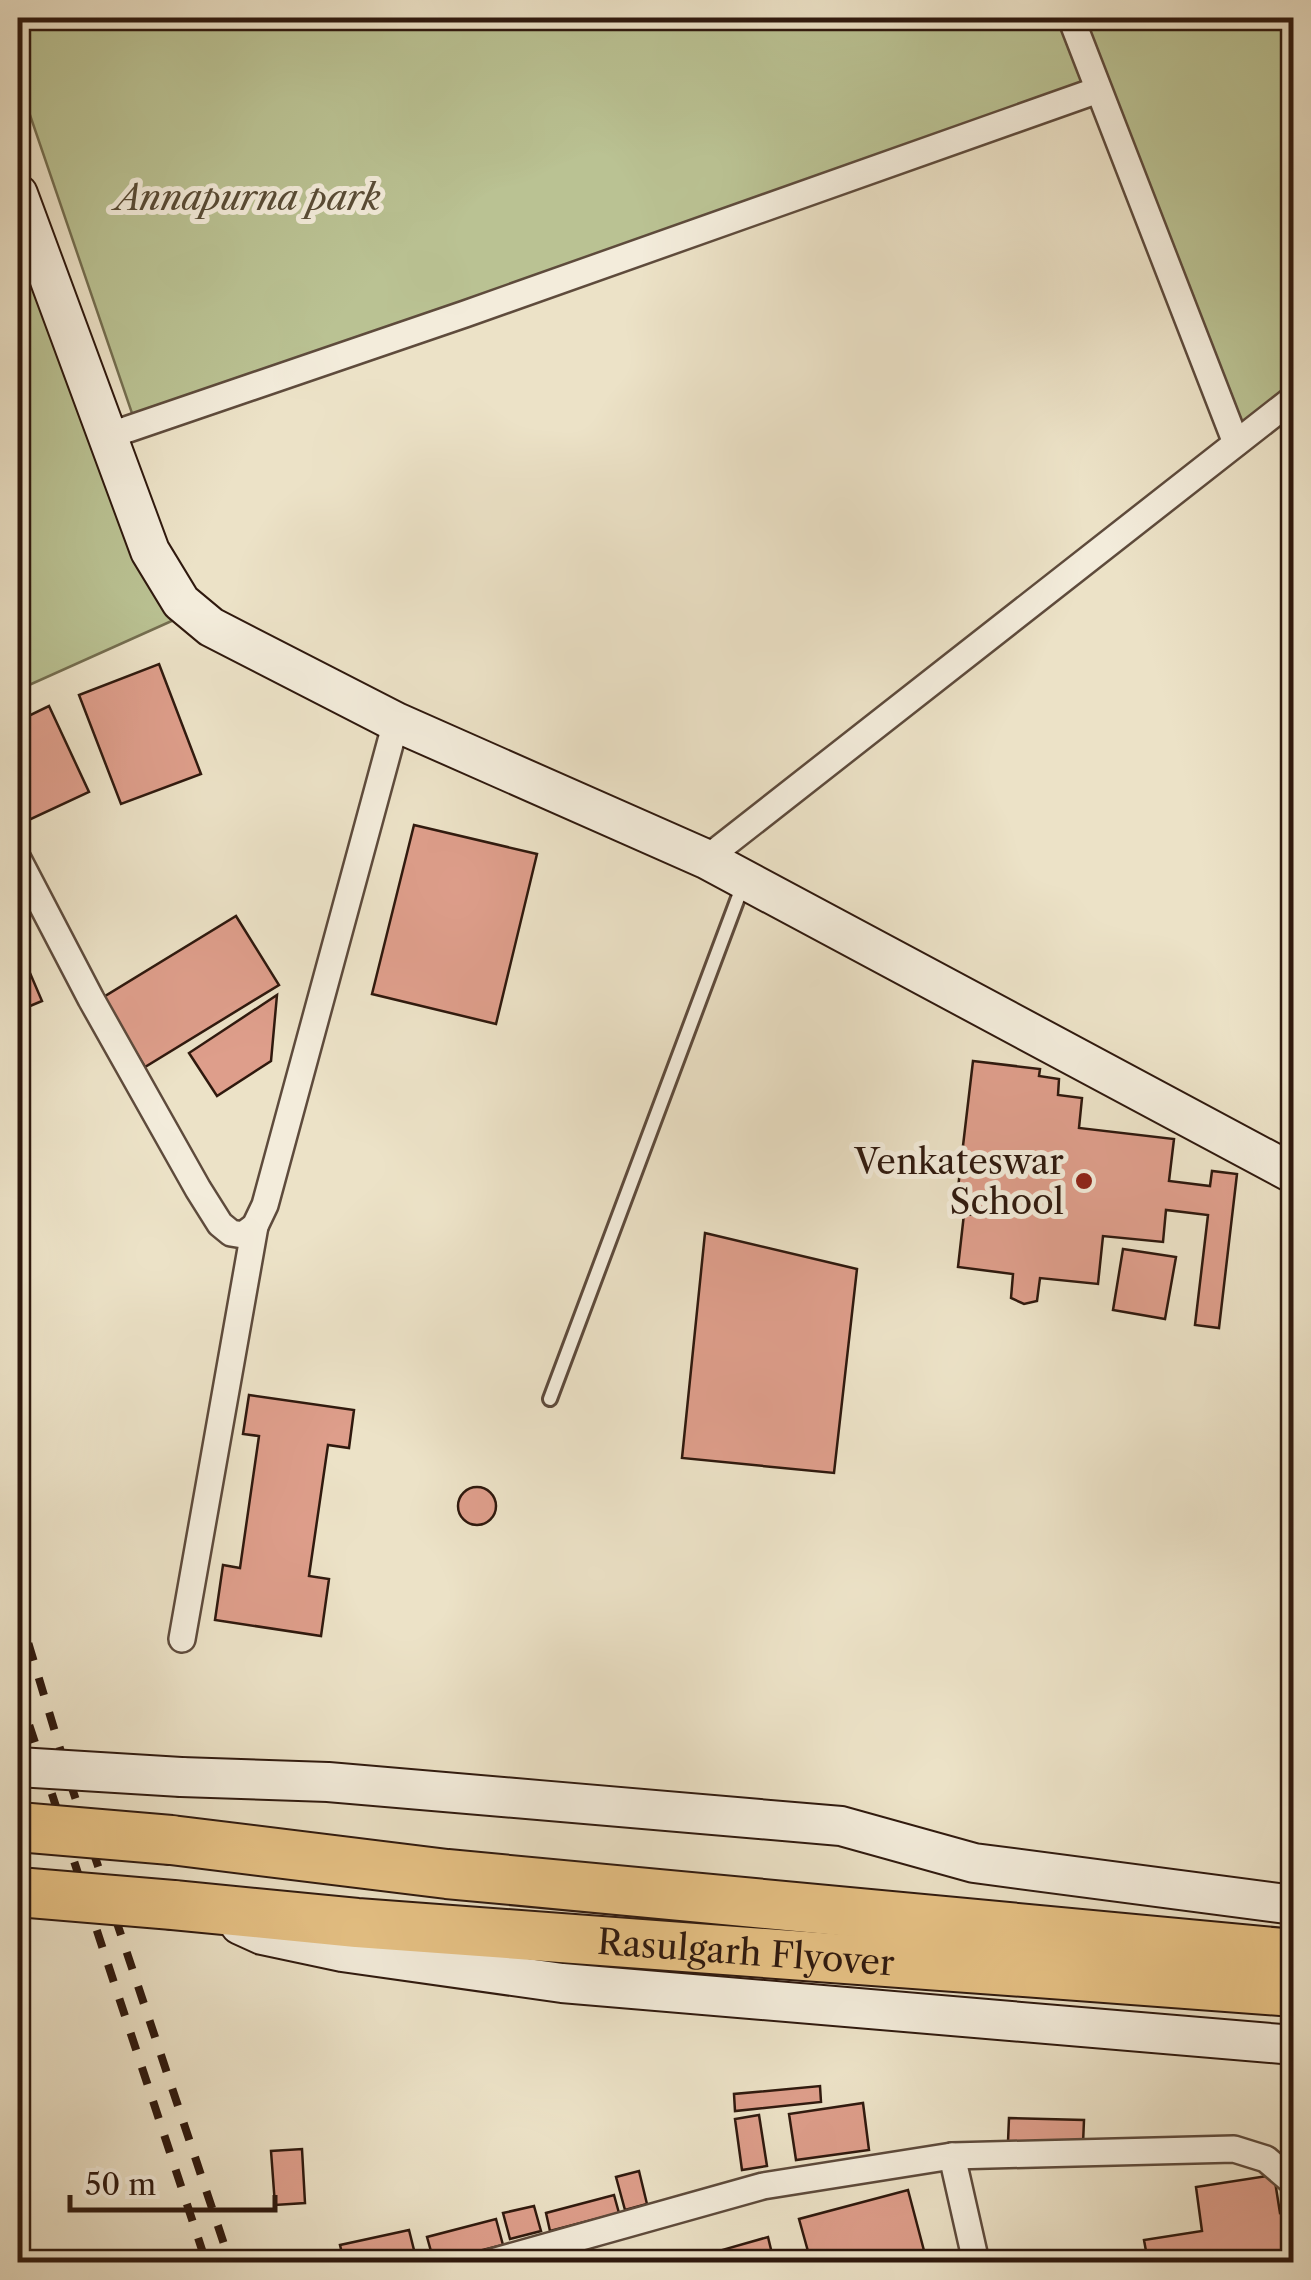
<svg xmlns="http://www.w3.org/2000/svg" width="1311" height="2280" font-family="'Libre Caslon Text',serif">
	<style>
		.green { fill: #bac293; stroke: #746e50; stroke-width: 2.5 }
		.building { fill: #de9e8b; stroke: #2f190e; stroke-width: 2.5 }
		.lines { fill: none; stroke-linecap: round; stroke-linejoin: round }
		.lane-casing { stroke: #5e4b3c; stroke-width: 18 }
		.street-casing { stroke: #5e4b3c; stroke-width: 30 }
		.secondary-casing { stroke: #2f190e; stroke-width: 42 }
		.highway-casing { stroke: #2f190e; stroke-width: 52 }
		.lane { stroke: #f3ecdb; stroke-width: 12 }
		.street { stroke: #f3ecdb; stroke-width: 25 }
		.secondary { stroke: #f3ecdb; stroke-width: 38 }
		.highway { stroke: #e6c184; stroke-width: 48 }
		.rail { stroke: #2f190e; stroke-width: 8; stroke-dasharray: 18 18; stroke-linecap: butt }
		.secondary-bridge-casing { stroke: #2f190e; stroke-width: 42; stroke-linecap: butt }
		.highway-bridge-casing { stroke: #2f190e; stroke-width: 52; stroke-linecap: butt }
		.secondary-bridge { stroke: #f3ecdb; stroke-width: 38 }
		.highway-bridge { stroke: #e6c184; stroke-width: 48 }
		.poi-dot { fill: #8f2418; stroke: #f3ecdb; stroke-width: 4 }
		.labels { text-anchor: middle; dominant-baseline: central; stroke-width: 10; stroke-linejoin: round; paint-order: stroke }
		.park-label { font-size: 35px; font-style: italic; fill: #594c36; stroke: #f3ecdb }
		.poi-label { font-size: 35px; fill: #2f190e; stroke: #f3ecdb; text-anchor: end }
		.street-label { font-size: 35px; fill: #2f190e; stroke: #f3ecdb }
	</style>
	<rect width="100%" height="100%" fill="#ece2c7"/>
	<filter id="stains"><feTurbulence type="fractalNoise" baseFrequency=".002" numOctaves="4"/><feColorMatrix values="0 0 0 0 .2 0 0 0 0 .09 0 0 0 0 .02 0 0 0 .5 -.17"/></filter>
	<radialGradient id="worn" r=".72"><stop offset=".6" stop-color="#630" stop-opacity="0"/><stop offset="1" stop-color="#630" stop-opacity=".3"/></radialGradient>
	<!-- green -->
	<g class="green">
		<path d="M 18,18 L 1293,18 L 1293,397 L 1236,443 L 1098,89 L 136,425 L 18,80 Z"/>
		<path d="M 18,198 L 185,615 L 18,690 Z"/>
	</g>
	<!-- building -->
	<g class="building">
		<path d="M 159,664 L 201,774 L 121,804 L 79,695 Z"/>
		<path d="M 49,706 L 89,792 L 18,825 L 18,721 Z"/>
		<path d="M 414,825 L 537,854 L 496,1024 L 372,994 Z"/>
		<path d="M 236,916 L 279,985 L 145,1067 L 102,998 Z"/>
		<path d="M 18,945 L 42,1001 L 18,1011 Z"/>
		<path d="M 277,995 L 271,1061 L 217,1096 L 189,1053 Z"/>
		<path d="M 973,1061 L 1040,1069 L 1039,1076 L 1059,1079 L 1058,1095 L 1082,1098 L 1079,1128 L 1174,1139 L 1169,1181 L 1210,1186 L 1212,1171 L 1237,1174 L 1219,1328 L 1195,1325 L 1208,1215 L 1166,1210 L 1163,1242 L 1103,1236 L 1098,1284 L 1040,1278 L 1037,1301 L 1024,1304 L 1011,1298 L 1013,1274 L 958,1267 L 964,1214 L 992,1217 L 993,1209 L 956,1205 Z"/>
		<path d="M 705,1233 L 857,1269 L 834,1473 L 682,1458 Z"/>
		<path d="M 1123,1249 L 1176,1257 L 1165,1319 L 1113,1310 Z"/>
		<path d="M 249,1395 L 354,1410 L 349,1448 L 328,1445 L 309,1576 L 329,1579 L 321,1636 L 215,1620 L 223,1565 L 240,1568 L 259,1436 L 243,1434 Z"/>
		<circle cx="477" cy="1506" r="19"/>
		<path d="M 820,2086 L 821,2102 L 735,2111 L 734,2094 Z"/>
		<path d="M 863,2103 L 869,2150 L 796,2160 L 789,2114 Z"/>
		<path d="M 759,2115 L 767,2166 L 742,2170 L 735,2119 Z"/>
		<path d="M 1009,2118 L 1084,2120 L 1083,2144 L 1008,2142 Z"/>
		<path d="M 302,2149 L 305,2203 L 275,2205 L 271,2151 Z"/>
		<path d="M 639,2171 L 647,2204 L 625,2210 L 616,2177 Z"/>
		<path d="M 1274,2175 L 1280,2213 L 1286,2212 L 1294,2262 L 1148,2262 L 1144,2240 L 1202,2231 L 1196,2187 Z"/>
		<path d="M 908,2190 L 927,2262 L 811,2262 L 799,2219 Z"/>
		<path d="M 614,2195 L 619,2213 L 550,2231 L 546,2213 Z"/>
		<path d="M 534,2206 L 541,2231 L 510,2239 L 503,2213 Z"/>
		<path d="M 496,2219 L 503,2245 L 434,2262 L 427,2237 Z"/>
		<path d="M 409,2230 L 417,2262 L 344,2262 L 340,2245 Z"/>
		<path d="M 768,2237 L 774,2262 L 725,2262 L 722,2250 Z"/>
		<path d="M 654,2253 L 656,2262 L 618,2262 Z"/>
	</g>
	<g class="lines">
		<!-- lane casing -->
		<g class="lane-casing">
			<path id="lane" d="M 550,1399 L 744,882"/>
		</g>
		<!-- street casing -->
		<g class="street-casing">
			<g id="street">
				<path d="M 1071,18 L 1236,443"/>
				<path d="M 105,437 L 465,314 L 1098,90"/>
				<path d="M 18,859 L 91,999 L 198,1189 L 220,1224 L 231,1233 L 243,1235 L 255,1226 L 265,1205 L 396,722"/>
				<path d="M 706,859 L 1294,398"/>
				<path d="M 182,1639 L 255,1226"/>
				<path d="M 952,2156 L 976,2262"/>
				<path d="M 492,2262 L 763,2186 L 952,2156 L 1234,2149 L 1266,2159 L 1294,2183"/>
			</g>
		</g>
		<!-- secondary casing -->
		<g class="secondary-casing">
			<g id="secondary">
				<path d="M 18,194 L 150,551 L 181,602 L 211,627 L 396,722 L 706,859 L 1294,1174"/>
				<path d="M 181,1777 L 328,1782 L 841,1826 L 974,1863 L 1294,1905"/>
				<path d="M 240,1925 L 262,1935 L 342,1952 L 562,1983 L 1294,2045"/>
			</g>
		</g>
		<!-- highway casing -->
		<g class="highway-casing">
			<g id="highway">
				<path d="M 171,1840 L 447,1874 L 1294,1954"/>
				<path id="s1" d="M 173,1905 L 357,1923 L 1294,1992"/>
			</g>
		</g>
		<!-- lane -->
		<use href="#lane" class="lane"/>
		<!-- street -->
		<use href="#street" class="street"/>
		<!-- secondary -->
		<use href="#secondary" class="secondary"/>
		<!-- highway -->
		<use href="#highway" class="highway"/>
		<!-- rail -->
		<g class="rail">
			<path d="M 18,1609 L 71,1785 L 230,2262"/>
			<path d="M 18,1691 L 206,2262"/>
		</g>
		<!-- secondary-bridge casing -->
		<g class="secondary-bridge-casing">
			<path id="secondary-bridge" d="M 18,1767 L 181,1777"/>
		</g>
		<!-- highway-bridge casing -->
		<g class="highway-bridge-casing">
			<g id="highway-bridge">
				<path d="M 18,1827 L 171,1840"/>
				<path d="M 18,1892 L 173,1905"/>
			</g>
		</g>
		<!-- secondary-bridge -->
		<use href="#secondary-bridge" class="secondary-bridge"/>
		<!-- highway-bridge -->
		<use href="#highway-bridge" class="highway-bridge"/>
	</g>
	<!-- markers -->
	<circle class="poi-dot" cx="1084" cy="1181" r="10"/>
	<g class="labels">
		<!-- park labels -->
		<g class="park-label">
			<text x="248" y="197">Annapurna park</text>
		</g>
		<!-- poi labels -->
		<g class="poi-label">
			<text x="1064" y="1161">Venkateswar<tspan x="1064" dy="40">School</tspan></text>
		</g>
		<!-- street labels -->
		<g class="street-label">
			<text stroke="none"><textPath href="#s1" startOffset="575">Rasulgarh Flyover</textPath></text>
		</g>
	</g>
	<!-- margin -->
	<rect width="1311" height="2280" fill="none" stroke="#ece2c7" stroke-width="60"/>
	<rect x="20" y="20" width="1271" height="2240" fill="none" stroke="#2f190e" stroke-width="5"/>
	<rect x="30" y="30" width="1251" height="2220" fill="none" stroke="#2f190e" stroke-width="2.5"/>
	<!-- scale -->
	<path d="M70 2195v15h205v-15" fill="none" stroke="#2f190e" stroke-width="5"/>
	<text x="85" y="2195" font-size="30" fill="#2f190e" stroke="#f3ecdb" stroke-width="8" paint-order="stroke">50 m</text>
	<rect width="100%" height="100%" filter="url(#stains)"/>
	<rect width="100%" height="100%" fill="url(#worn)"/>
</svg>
